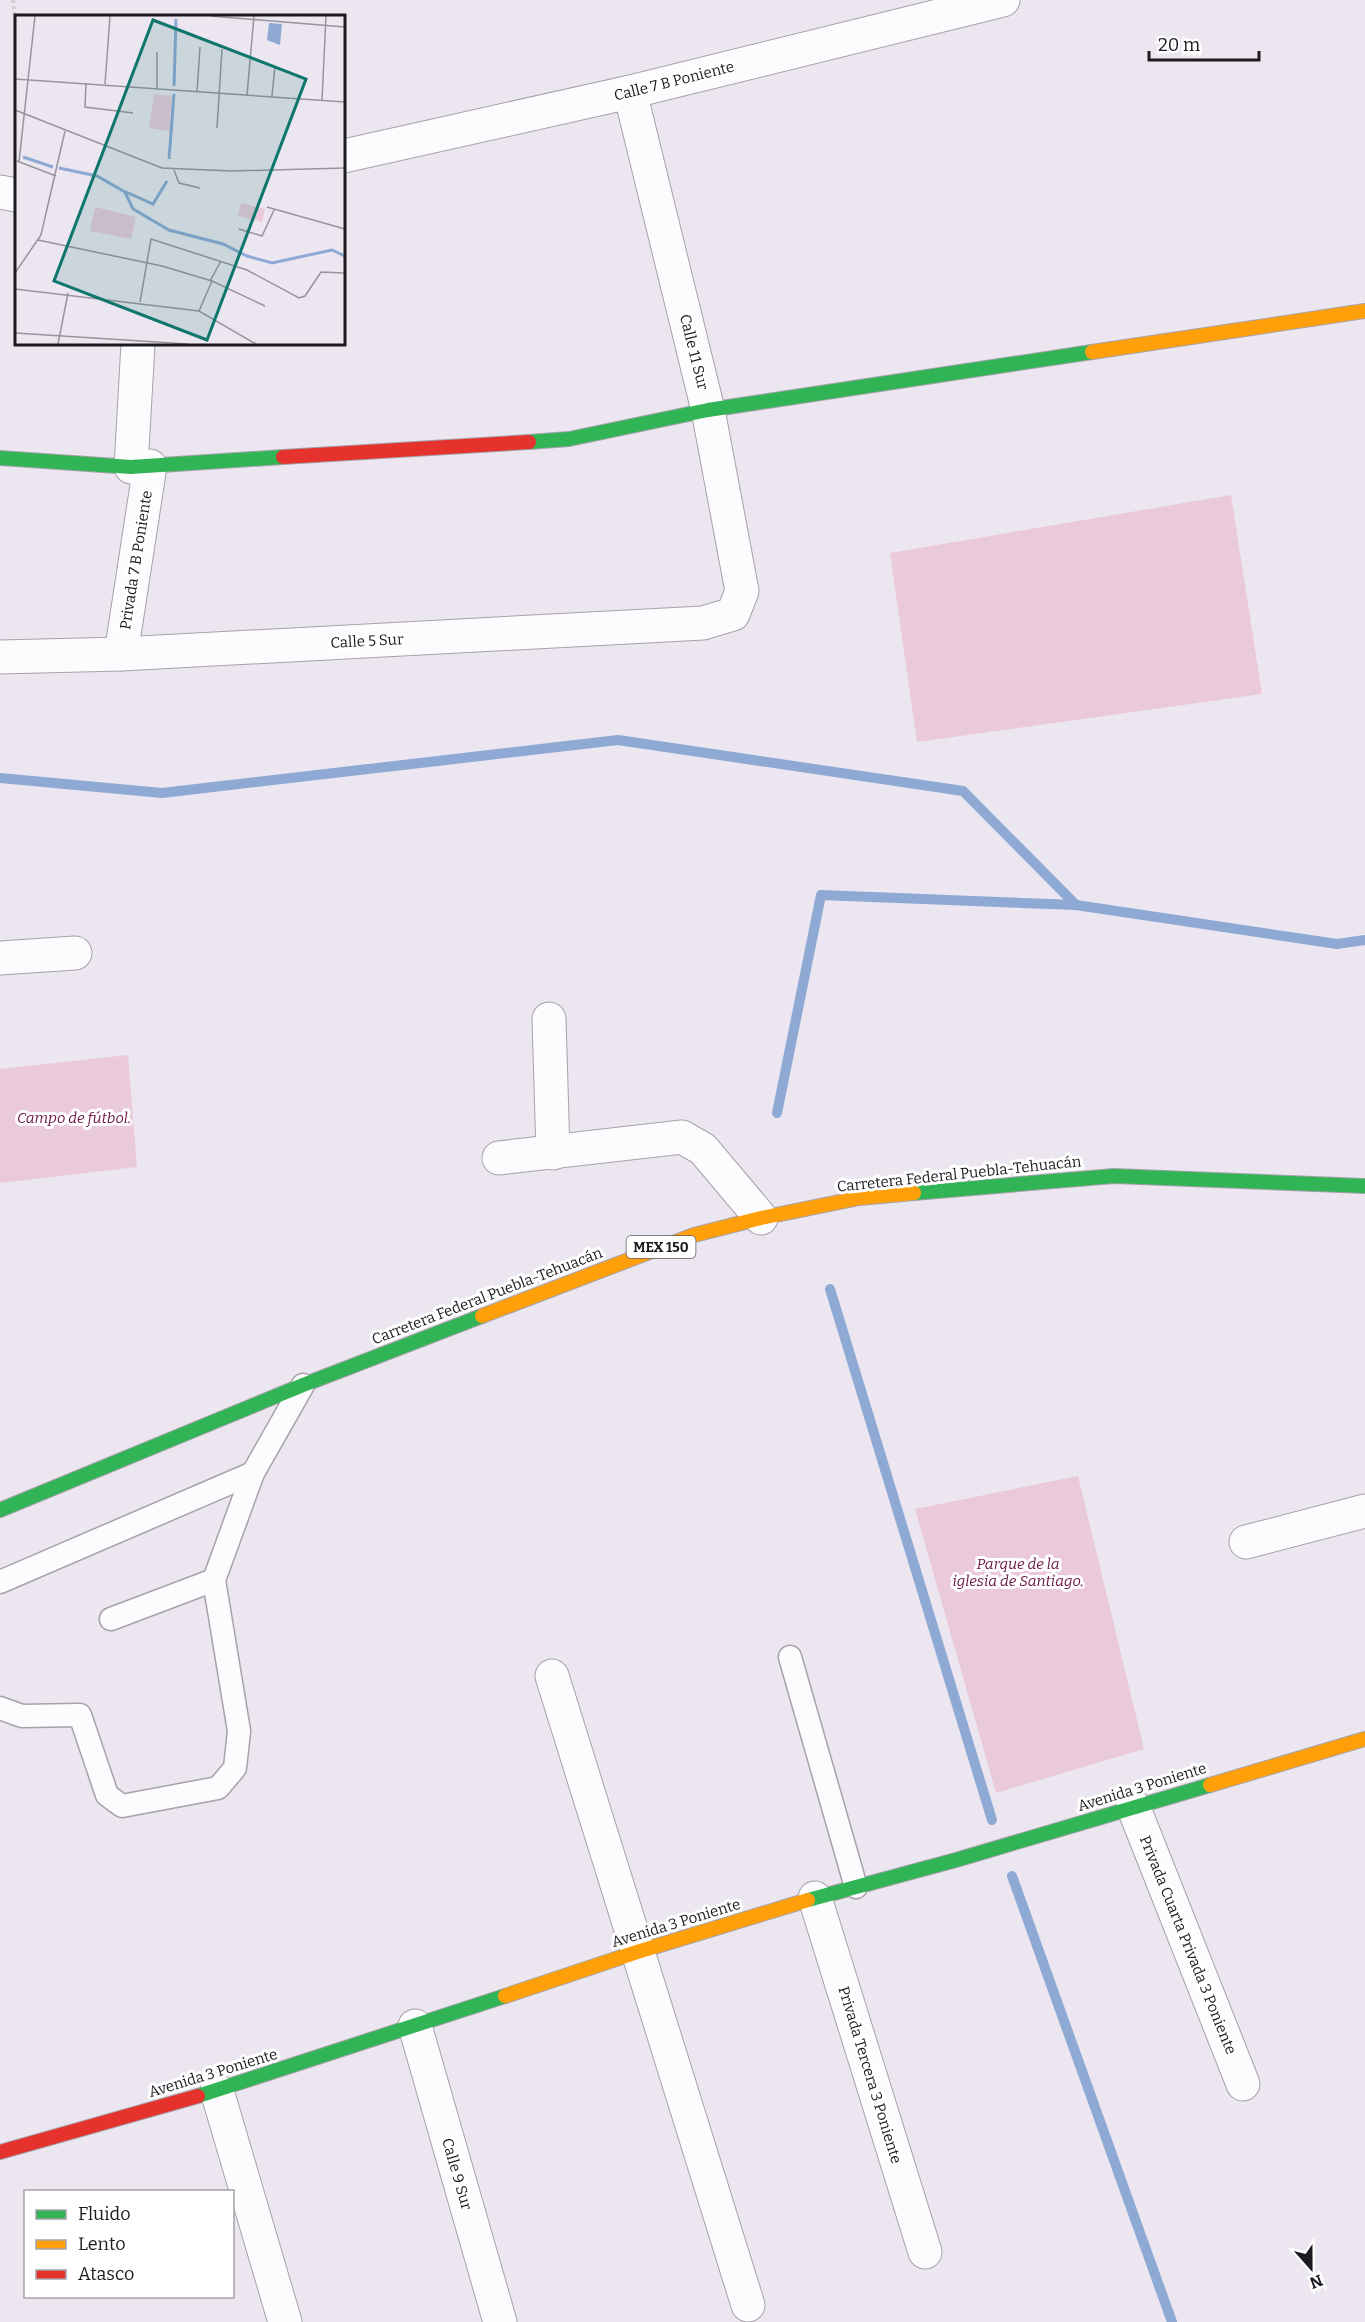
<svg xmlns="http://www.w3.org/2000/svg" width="1365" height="2322" font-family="Bitter,serif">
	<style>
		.green { fill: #eac9db }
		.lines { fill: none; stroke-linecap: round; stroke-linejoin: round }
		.stream { stroke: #8ea9d4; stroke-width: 10 }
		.lane-casing { stroke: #a6a2aa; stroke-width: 25 }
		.street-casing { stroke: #a6a2aa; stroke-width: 35 }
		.fast-casing { stroke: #a6a2aa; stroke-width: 16 }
		.slow-casing { stroke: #a6a2aa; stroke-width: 16 }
		.jam-casing { stroke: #a6a2aa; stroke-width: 16 }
		.path { stroke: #d1cfd2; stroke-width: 4; stroke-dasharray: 3 3; stroke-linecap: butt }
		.lane { stroke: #fcfbfd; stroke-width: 22 }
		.street { stroke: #fcfbfd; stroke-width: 33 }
		.fast { stroke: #30b455; stroke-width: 14 }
		.slow { stroke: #ff9f0a; stroke-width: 14 }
		.jam { stroke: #e5322d; stroke-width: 14 }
		.labels { text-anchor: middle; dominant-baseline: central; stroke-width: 6; stroke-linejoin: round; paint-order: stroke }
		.shield { fill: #fff; stroke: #605f63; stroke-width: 1.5 }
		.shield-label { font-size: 14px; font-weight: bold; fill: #1c1a20 }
		.street-label { font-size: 15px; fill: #1c1a20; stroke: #fff }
		.park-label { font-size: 15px; font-style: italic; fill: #6d1847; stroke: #fff }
		.inset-river { fill: none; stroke: #8ea9d4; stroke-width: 3 }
		.inset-road { fill: none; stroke: #98949d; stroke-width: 1.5 }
		.view { fill: #0f766e; fill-opacity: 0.15; stroke: #0f766e; stroke-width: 3 }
		.inset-edge { fill: none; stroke: #1c1a20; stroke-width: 3 }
	</style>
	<rect width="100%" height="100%" fill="#ebe6f0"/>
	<!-- green -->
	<g class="green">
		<path d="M 1231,495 L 1262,694 L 917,742 L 890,553 Z"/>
		<path d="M 128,1055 L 137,1167 L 0,1183 L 0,1069 Z"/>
		<path d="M 1078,1476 L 1144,1749 L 996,1793 L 915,1509 Z"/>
	</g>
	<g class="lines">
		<!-- stream -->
		<g class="stream">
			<path d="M 0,778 L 162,793 L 618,740 L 963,791 L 1076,905 L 1337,944 L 1365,940"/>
			<path d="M 777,1113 L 821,895 L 1076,905"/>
			<path d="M 830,1289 L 992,1820"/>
			<path d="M 1012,1876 L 1172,2322"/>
		</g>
		<!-- lane casing -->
		<g class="lane-casing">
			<g id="lane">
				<path d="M 0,1582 L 253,1473"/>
				<path d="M 111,1619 L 214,1580"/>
				<path d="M 790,1657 L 856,1887"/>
				<path d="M 0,1708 L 22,1716 L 80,1715 L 107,1795 L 122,1806 L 218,1788 L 235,1768 L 239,1731 L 214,1580 L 253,1473 L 303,1385"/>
			</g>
		</g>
		<!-- street casing -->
		<g class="street-casing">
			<g id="street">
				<path d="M 344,156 L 630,92 L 1003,0"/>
				<path d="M 0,192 L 16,195"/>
				<path d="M 131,467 L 138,344"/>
				<path d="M 121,654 L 150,466"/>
				<path d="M 0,657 L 121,654 L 703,623 L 733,614 L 742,591 L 708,410 L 630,92"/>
				<path d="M 0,958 L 75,953"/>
				<path d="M 549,1019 L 553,1153"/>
				<path d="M 499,1158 L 682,1137 L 703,1149 L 761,1218"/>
				<path d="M 1246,1542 L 1365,1511"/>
				<path d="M 552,1676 L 748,2305"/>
				<path d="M 1133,1806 L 1243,2084"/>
				<path d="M 815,1898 L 925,2252"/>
				<path d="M 415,2026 L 500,2322"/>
				<path d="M 217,2091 L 285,2322"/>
			</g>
		</g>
		<!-- fast casing -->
		<g class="fast-casing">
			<g id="fast">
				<path d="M 529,442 L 569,439 L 708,410 L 1092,352"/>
				<path d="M 0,458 L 131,467 L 283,457"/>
				<path d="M 914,1193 L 1114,1176 L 1365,1186"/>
				<path d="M 0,1510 L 303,1385 L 482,1316"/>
				<path d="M 808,1900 L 956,1860 L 1210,1785"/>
				<path d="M 198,2096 L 505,1996"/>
			</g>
		</g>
		<!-- slow casing -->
		<g class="slow-casing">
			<g id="slow">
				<path d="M 1092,352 L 1365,311"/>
				<path d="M 482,1316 L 694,1235 L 761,1218 L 859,1198 L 914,1193"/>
				<path d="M 1210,1785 L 1365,1739"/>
				<path d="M 505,1996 L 637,1952 L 808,1900"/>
			</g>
		</g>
		<!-- jam casing -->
		<g class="jam-casing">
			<g id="jam">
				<path d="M 283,457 L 529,442"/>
				<path d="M 0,2152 L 198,2096"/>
			</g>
		</g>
		<!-- path -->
		<path class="path" d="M 13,0 L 16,25"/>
		<!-- lane -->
		<use href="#lane" class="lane"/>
		<!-- street -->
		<use href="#street" class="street"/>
		<!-- fast -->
		<use href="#fast" class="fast"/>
		<!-- slow -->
		<use href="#slow" class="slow"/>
		<!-- jam -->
		<use href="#jam" class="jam"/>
	</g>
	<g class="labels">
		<!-- shield labels -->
		<rect class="shield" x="626.5" y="1236" width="69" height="22" rx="4.5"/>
		<g class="shield-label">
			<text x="661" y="1247">MEX 150</text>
		</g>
		<!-- street labels -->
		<g class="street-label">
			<text transform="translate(674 81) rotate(-14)">Calle 7 B Poniente</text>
			<text transform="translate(694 352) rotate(76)">Calle 11 Sur</text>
			<text transform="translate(136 560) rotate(-81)">Privada 7 B Poniente</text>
			<text transform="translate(367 641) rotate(-3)">Calle 5 Sur</text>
			<text transform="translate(959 1174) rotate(-6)">Carretera Federal Puebla-Tehuacán</text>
			<text transform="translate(487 1296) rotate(-21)">Carretera Federal Puebla-Tehuacán</text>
			<text transform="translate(1142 1787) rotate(-17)">Avenida 3 Poniente</text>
			<text transform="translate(676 1923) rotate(-17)">Avenida 3 Poniente</text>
			<text transform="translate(1188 1945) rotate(68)">Privada Cuarta Privada 3 Poniente</text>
			<text transform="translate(213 2073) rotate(-17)">Avenida 3 Poniente</text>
			<text transform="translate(870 2075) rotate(73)">Privada Tercera 3 Poniente</text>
			<text transform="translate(457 2174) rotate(74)">Calle 9 Sur</text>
		</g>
		<!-- park labels -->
		<g class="park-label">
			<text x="74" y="1118">Campo de fútbol.</text>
			<text x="1018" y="1564">Parque de la<tspan x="1018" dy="17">iglesia de Santiago.</tspan></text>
		</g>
	</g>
	<!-- overview -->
	<g transform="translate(15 15)">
		<rect width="330" height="330" fill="#ebe6f0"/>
		<path d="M 139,79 L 157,81 L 154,116 L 134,113 ZM 226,188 L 250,194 L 247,207 L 223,201 ZM 80,192 L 121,202 L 116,224 L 75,216 Z" fill="#eac9db"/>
		<path d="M 254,8 L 267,9 L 265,30 L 252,25 Z" fill="#8ea9d4"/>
		<path class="inset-river" d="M 159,71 L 161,4M 8,142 L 38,152M 154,144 L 159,79M 44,153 L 82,161 L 110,177 L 118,194 L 154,215 L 208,229 L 232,241 L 257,248 L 317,235 L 330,241M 111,177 L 138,189 L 152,166"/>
		<path class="inset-road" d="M 196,1 L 330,12M 142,37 L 142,73M 0,64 L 330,87M 71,68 L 70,92 L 118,98M 90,69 L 95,1M 182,77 L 185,32M 232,80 L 239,1M 257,81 L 260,51M 307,85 L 311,1M 0,95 L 147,153 L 217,156 L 330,153M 202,113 L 207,34M 2,146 L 41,161M 4,147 L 20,1M 159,155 L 164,168 L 185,173M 252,192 L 330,214M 224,214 L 247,221 L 259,195M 23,225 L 147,251 L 197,266 L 250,291M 0,258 L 26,220 L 50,116M 195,266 L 206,246M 0,274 L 184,296 L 241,329M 125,287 L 136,224 L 232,255 L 284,283 L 290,281 L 306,257 L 330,258M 184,296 L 197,266M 0,318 L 173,329M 43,329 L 53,278"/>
		<path class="view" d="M 138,5 L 291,64 L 192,325 L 39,266 Z"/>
		<rect width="330" height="330" class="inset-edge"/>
	</g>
	<!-- legend -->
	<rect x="24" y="2190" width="210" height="108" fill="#ffffff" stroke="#a4a3a6" stroke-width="1.5"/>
	<rect x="36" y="2210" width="30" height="9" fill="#30b455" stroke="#a4a3a6" stroke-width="1.5"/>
	<text x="78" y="2220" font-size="18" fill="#1c1a20">Fluido</text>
	<rect x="36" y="2240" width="30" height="9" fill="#ff9f0a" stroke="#a4a3a6" stroke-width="1.5"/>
	<text x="78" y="2250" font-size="18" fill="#1c1a20">Lento</text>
	<rect x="36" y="2270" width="30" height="9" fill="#e5322d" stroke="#a4a3a6" stroke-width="1.5"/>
	<text x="78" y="2280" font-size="18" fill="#1c1a20">Atasco</text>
	<!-- north arrow -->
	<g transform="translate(1311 2268) rotate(159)" stroke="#ffffff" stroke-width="4.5" paint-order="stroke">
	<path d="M0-4.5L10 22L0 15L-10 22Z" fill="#1c1a20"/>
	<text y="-9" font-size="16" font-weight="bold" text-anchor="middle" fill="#1c1a20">N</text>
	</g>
	<!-- scale -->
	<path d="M1149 51v9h110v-9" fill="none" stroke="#1c1a20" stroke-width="3"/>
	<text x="1158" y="51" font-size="18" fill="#1c1a20" stroke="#ffffff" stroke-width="4.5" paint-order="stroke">20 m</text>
</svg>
